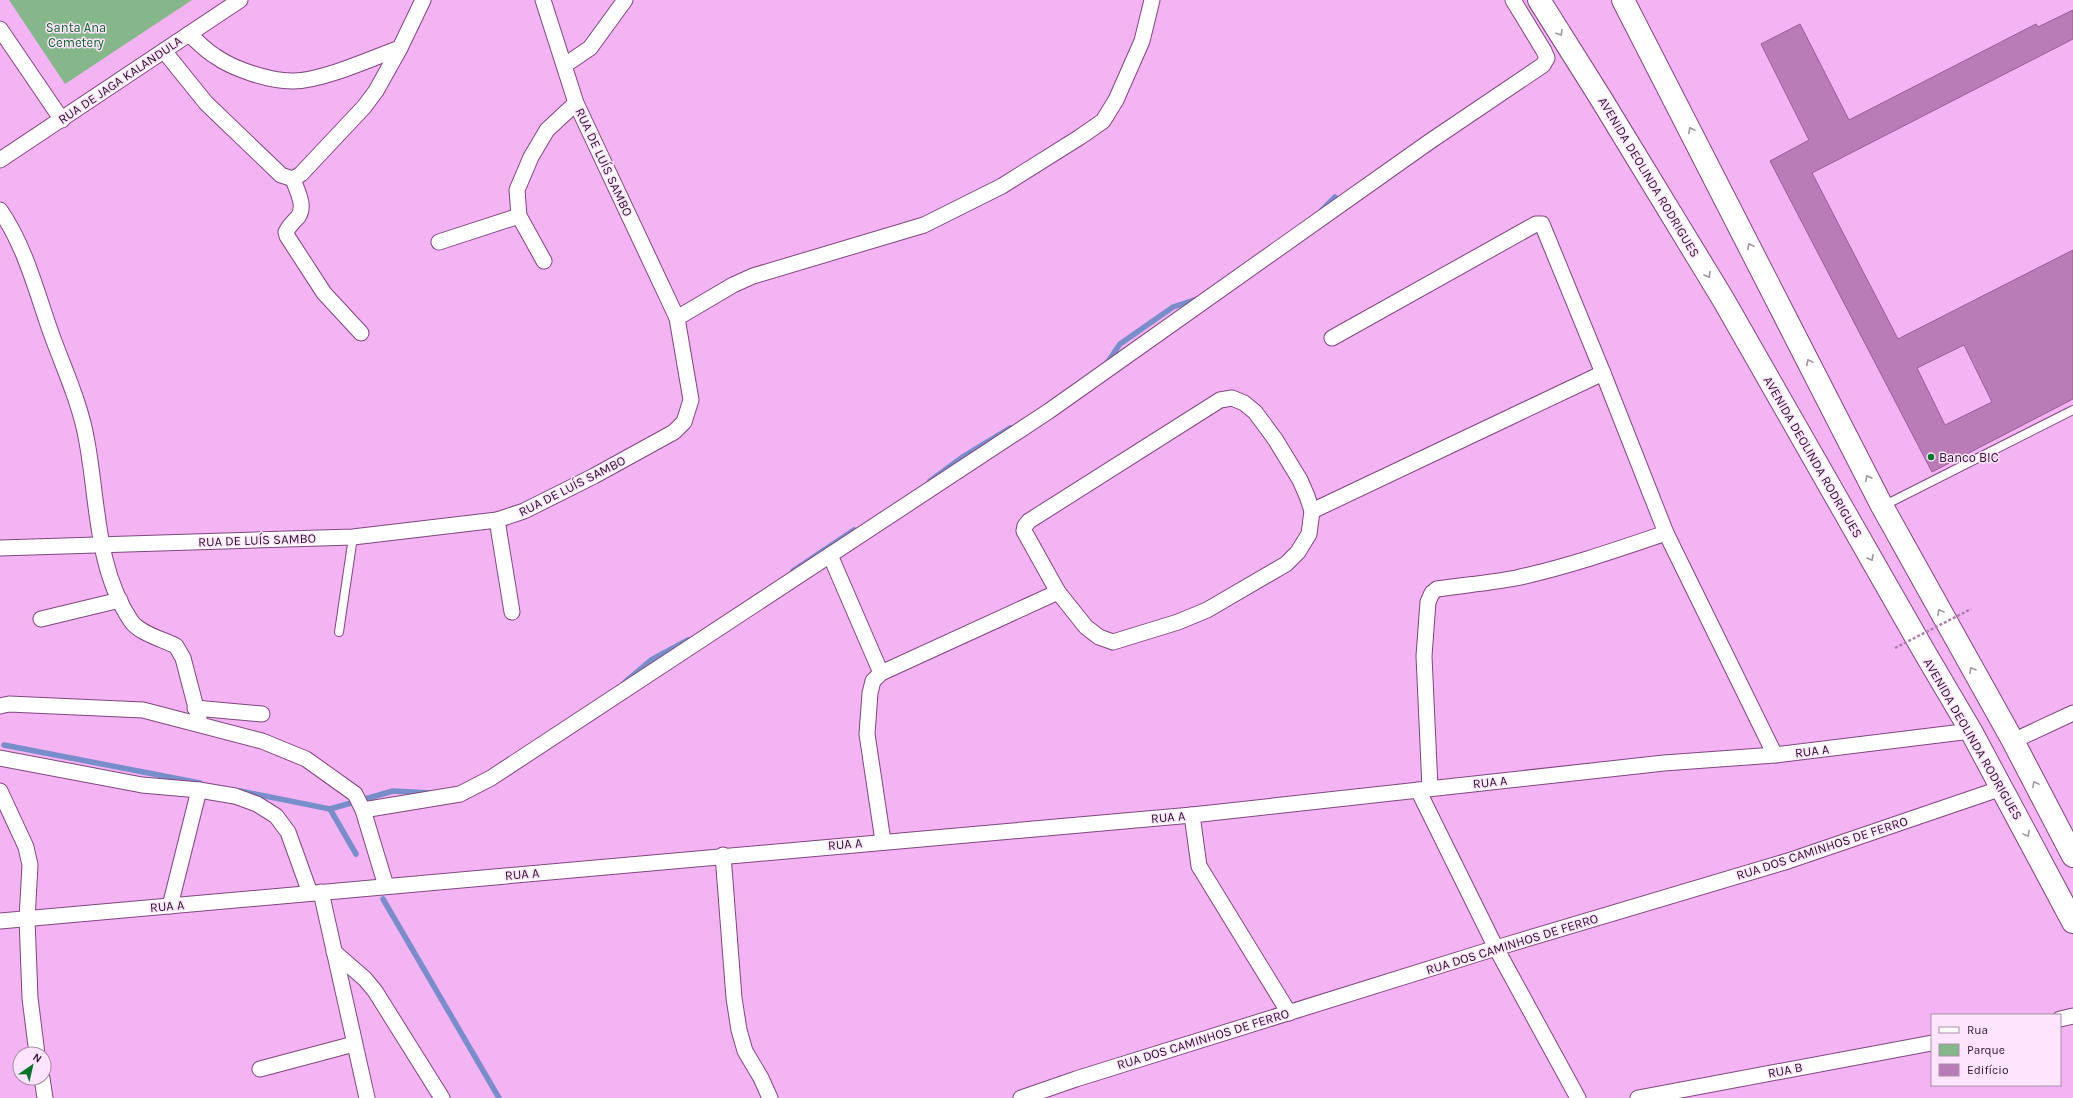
<svg xmlns="http://www.w3.org/2000/svg" width="2073" height="1098" font-family="Karla,sans-serif">
	<style>
		.green { fill: #86b78b }
		.lines { fill: none; stroke-linecap: round; stroke-linejoin: round }
		.stream { stroke: #778eca; stroke-width: 5.5 }
		.building { fill: #b97cb7; stroke: #985d97; fill-rule: evenodd }
		.lane-casing { stroke: #80477f; stroke-width: 10 }
		.street-casing { stroke: #80477f; stroke-width: 17 }
		.highway-casing { stroke: #80477f; stroke-width: 24 }
		.lane { stroke: #fff; stroke-width: 8 }
		.street { stroke: #fff; stroke-width: 15 }
		.highway { stroke: #fff; stroke-width: 22 }
		.path-bridge { stroke: #b17daf; stroke-width: 2.5; stroke-dasharray: 3 2; stroke-linecap: butt }
		.oneway { stroke: #a0959f }
		.poi-dot { fill: #00762b; stroke: #ffe4fd; stroke-width: 1.5 }
		.labels { text-anchor: middle; dominant-baseline: central; stroke-width: 3; stroke-linejoin: round; paint-order: stroke }
		.park-label { font-size: 13px; fill: #0d6628; stroke: #ffe4fd }
		.street-label { font-size: 13px; fill: #2b132a; stroke: #ffe4fd }
		.poi-label { font-size: 13px; fill: #2b132a; stroke: #ffe4fd; text-anchor: start }
	</style>
	<rect width="100%" height="100%" fill="#f4b3f2"/>
	<!-- green -->
	<path class="green" d="M 9,0 L 192,0 L 65,84 Z"/>
	<g class="lines">
		<!-- stream -->
		<g class="stream">
			<path d="M 1321,211 L 1335,197"/>
			<path d="M 1107,363 L 1120,344 L 1173,307 L 1197,299"/>
			<path d="M 930,481 L 964,456 L 1010,428"/>
			<path d="M 793,571 L 854,530"/>
			<path d="M 625,682 L 651,660 L 688,640"/>
			<path d="M 4,745 L 200,783"/>
			<path d="M 240,791 L 330,809 L 393,791 L 431,793"/>
			<path d="M 330,809 L 356,854"/>
			<path d="M 383,899 L 499,1098"/>
		</g>
	</g>
	<!-- building -->
	<path class="building" d="M 2073,10 L 2073,39 L 1812,173 L 1898,339 L 2073,250 L 2073,399 L 1932,472 L 1770,161 L 1809,140 L 1761,44 L 1800,24 L 1849,120 L 2036,24 L 2038,27 ZM 1964,345 L 1992,402 L 1945,425 L 1917,368 Z"/>
	<g class="lines">
		<!-- lane casing -->
		<g class="lane-casing">
			<g id="lane">
				<path d="M 1883,506 L 2073,410"/>
				<path d="M 339,632 L 353,537"/>
			</g>
		</g>
		<!-- street casing -->
		<g class="street-casing">
			<g id="street">
				<path d="M 0,29 L 62,120"/>
				<path d="M 189,34 C 197,41 205,50 215,56 C 233,69 269,81 292,81 C 320,82 372,58 400,48 L 423,0"/>
				<path d="M 164,51 L 206,103 L 281,175 L 293,179 L 301,174 L 364,107 L 376,91 L 400,48"/>
				<path d="M 565,65 L 590,48 L 625,0"/>
				<path d="M 0,160 L 240,0"/>
				<path d="M 293,179 C 297,191 306,206 298,217 C 293,222 289,226 286,232 L 287,236 L 324,293 L 361,333"/>
				<path d="M 0,210 C 26,248 36,291 51,333 C 64,369 81,405 87,442 C 98,502 96,569 131,621 C 139,633 162,639 176,646 L 183,658 L 200,723"/>
				<path d="M 439,242 L 519,216"/>
				<path d="M 544,261 L 519,216 L 517,190 L 531,157 L 547,130 L 576,103"/>
				<path d="M 677,318 L 733,285 L 753,276 L 924,225 L 1002,186 L 1080,137 L 1103,121 L 1116,100 L 1142,41 L 1152,0"/>
				<path d="M 1332,338 L 1536,224 L 1542,224 L 1603,373 L 1666,533 L 1775,755"/>
				<path d="M 1232,398 L 1244,403 L 1255,412 L 1275,439 L 1300,480 L 1307,496 L 1312,511 L 1309,534 L 1298,552 L 1286,564 L 1207,610 L 1178,622 L 1113,642 L 1099,637 L 1086,627 L 1058,592 L 1024,531 L 1025,526 L 1029,521 L 1220,400 Z"/>
				<path d="M 1312,511 L 1603,373"/>
				<path d="M 497,520 L 512,612"/>
				<path d="M 0,548 L 353,537 L 497,520 L 524,511 L 594,476 L 674,432 L 684,422 L 691,400 L 677,318 L 576,103 L 543,0"/>
				<path d="M 830,555 L 881,673"/>
				<path d="M 41,619 L 120,600"/>
				<path d="M 0,706 L 9,704 L 143,710 L 262,741 L 306,759 L 355,794 L 363,810 L 386,886"/>
				<path d="M 195,708 L 262,714"/>
				<path d="M 2013,741 L 2073,713"/>
				<path d="M 0,758 L 142,785 L 199,790 L 235,796 L 257,804 L 276,816 L 288,832 L 310,893"/>
				<path d="M 1430,788 L 1424,656 L 1428,602 L 1432,593 L 1437,589 C 1464,585 1490,583 1516,578 C 1567,567 1616,550 1666,533"/>
				<path d="M 1418,790 L 1496,948 L 1578,1098"/>
				<path d="M 0,791 L 26,847 L 30,865 L 27,919 L 30,998 L 37,1054"/>
				<path d="M 363,810 L 460,794 L 491,778 L 1049,411 L 1429,142 L 1543,65 L 1547,58 L 1544,51 L 1513,0"/>
				<path d="M 1192,815 L 1199,866 L 1289,1013"/>
				<path d="M 883,841 L 867,734 L 870,693 L 873,681 L 881,673 L 1058,592"/>
				<path d="M 723,855 L 734,998 L 739,1030 L 745,1051 L 761,1078 L 770,1098"/>
				<path d="M 321,892 L 367,1098"/>
				<path d="M 170,906 L 199,790"/>
				<path d="M 0,921 L 1192,815 L 1664,763 L 1775,755 L 1971,731"/>
				<path d="M 334,952 L 365,979 L 375,991 L 442,1098"/>
				<path d="M 2060,1019 L 2073,1016"/>
				<path d="M 260,1069 L 354,1044"/>
				<path d="M 42,1078 L 45,1098"/>
				<path d="M 1021,1098 L 1076,1079 L 1496,948 L 1788,861 L 2002,788"/>
				<path d="M 1638,1098 L 1932,1043"/>
			</g>
		</g>
		<!-- highway casing -->
		<g class="highway-casing">
			<g id="highway">
				<path d="M 1539,0 L 1600,97 L 1723,299 L 1925,653 L 1971,731 L 2073,922"/>
				<path d="M 1623,0 L 1882,506 L 2013,741 L 2073,856"/>
			</g>
		</g>
		<!-- lane -->
		<use href="#lane" class="lane"/>
		<!-- street -->
		<use href="#street" class="street"/>
		<!-- highway -->
		<use href="#highway" class="highway"/>
		<!-- path-bridge -->
		<path class="path-bridge" d="M 1895,648 L 1971,609"/>
	</g>
	<!-- one-way arrows -->
	<defs><path id="oneway-chevron" d="M-2-3.5L2.5 0L-2 3.5" fill="none" stroke-width="1.6" stroke-linecap="round" stroke-linejoin="round"/></defs>
	<g class="oneway">
		<use href="#oneway-chevron" transform="translate(1560 33) rotate(58)"/>
		<use href="#oneway-chevron" transform="translate(1691 130) rotate(-117)"/>
		<use href="#oneway-chevron" transform="translate(1750 246) rotate(-117)"/>
		<use href="#oneway-chevron" transform="translate(1708 275) rotate(59)"/>
		<use href="#oneway-chevron" transform="translate(1809 362) rotate(-117)"/>
		<use href="#oneway-chevron" transform="translate(1868 478) rotate(-117)"/>
		<use href="#oneway-chevron" transform="translate(1871 558) rotate(60)"/>
		<use href="#oneway-chevron" transform="translate(1940 612) rotate(-119)"/>
		<use href="#oneway-chevron" transform="translate(1972 670) rotate(-120)"/>
		<use href="#oneway-chevron" transform="translate(2035 784) rotate(-118)"/>
		<use href="#oneway-chevron" transform="translate(2027 834) rotate(62)"/>
	</g>
	<!-- markers -->
	<circle class="poi-dot" cx="1931" cy="457" r="4"/>
	<g class="labels">
		<!-- park labels -->
		<g class="park-label">
			<text x="76" y="27">Santa Ana<tspan x="76" dy="15">Cemetery</tspan></text>
		</g>
		<!-- street labels -->
		<g class="street-label">
			<text transform="translate(120 80) rotate(-34)">RUA DE JAGA KALANDULA</text>
			<text transform="translate(604 162) rotate(65)">RUA DE LUÍS SAMBO</text>
			<text transform="translate(1649 177) rotate(59)">AVENIDA DEOLINDA RODRIGUES</text>
			<text transform="translate(1813 457) rotate(60)">AVENIDA DEOLINDA RODRIGUES</text>
			<text transform="translate(572 486) rotate(-27)">RUA DE LUÍS SAMBO</text>
			<text transform="translate(257 540) rotate(-2)">RUA DE LUÍS SAMBO</text>
			<text transform="translate(1973 739) rotate(60)">AVENIDA DEOLINDA RODRIGUES</text>
			<text transform="translate(1812 751) rotate(-7)">RUA A</text>
			<text transform="translate(1490 782) rotate(-6)">RUA A</text>
			<text transform="translate(1168 817) rotate(-5)">RUA A</text>
			<text transform="translate(845 844) rotate(-5)">RUA A</text>
			<text transform="translate(1822 848) rotate(-18)">RUA DOS CAMINHOS DE FERRO</text>
			<text transform="translate(522 874) rotate(-5)">RUA A</text>
			<text transform="translate(167 906) rotate(-5)">RUA A</text>
			<text transform="translate(1512 944) rotate(-17)">RUA DOS CAMINHOS DE FERRO</text>
			<text transform="translate(1203 1039) rotate(-17)">RUA DOS CAMINHOS DE FERRO</text>
			<text transform="translate(1785 1070) rotate(-11)">RUA B</text>
		</g>
		<!-- poi labels -->
		<g class="poi-label">
			<text x="1939" y="457">Banco BIC</text>
		</g>
	</g>
	<!-- legend -->
	<rect x="1931" y="1014" width="130" height="72" fill="#ffe4fd" stroke="#aa90a9"/>
	<rect x="1939" y="1027" width="20" height="6" fill="#ffffff" stroke="#aa90a9"/>
	<text x="1967" y="1034" font-size="12" fill="#2b132a">Rua</text>
	<rect x="1939" y="1044" width="20" height="12" fill="#86b78b" stroke="#aa90a9"/>
	<text x="1967" y="1054" font-size="12" fill="#2b132a">Parque</text>
	<rect x="1939" y="1064" width="20" height="12" fill="#b97cb7" stroke="#aa90a9"/>
	<text x="1967" y="1074" font-size="12" fill="#2b132a">Edifício</text>
	<!-- north arrow -->
	<g transform="translate(32 1066) rotate(34)"><circle r="19" fill="#ffe4fd" stroke="#aa90a9"/>
	<path d="M0-3L7 15L0 10L-7 15Z" fill="#00762b"/>
	<text y="-6" font-size="11" font-weight="bold" text-anchor="middle" fill="#2b132a">N</text>
	</g>
</svg>
